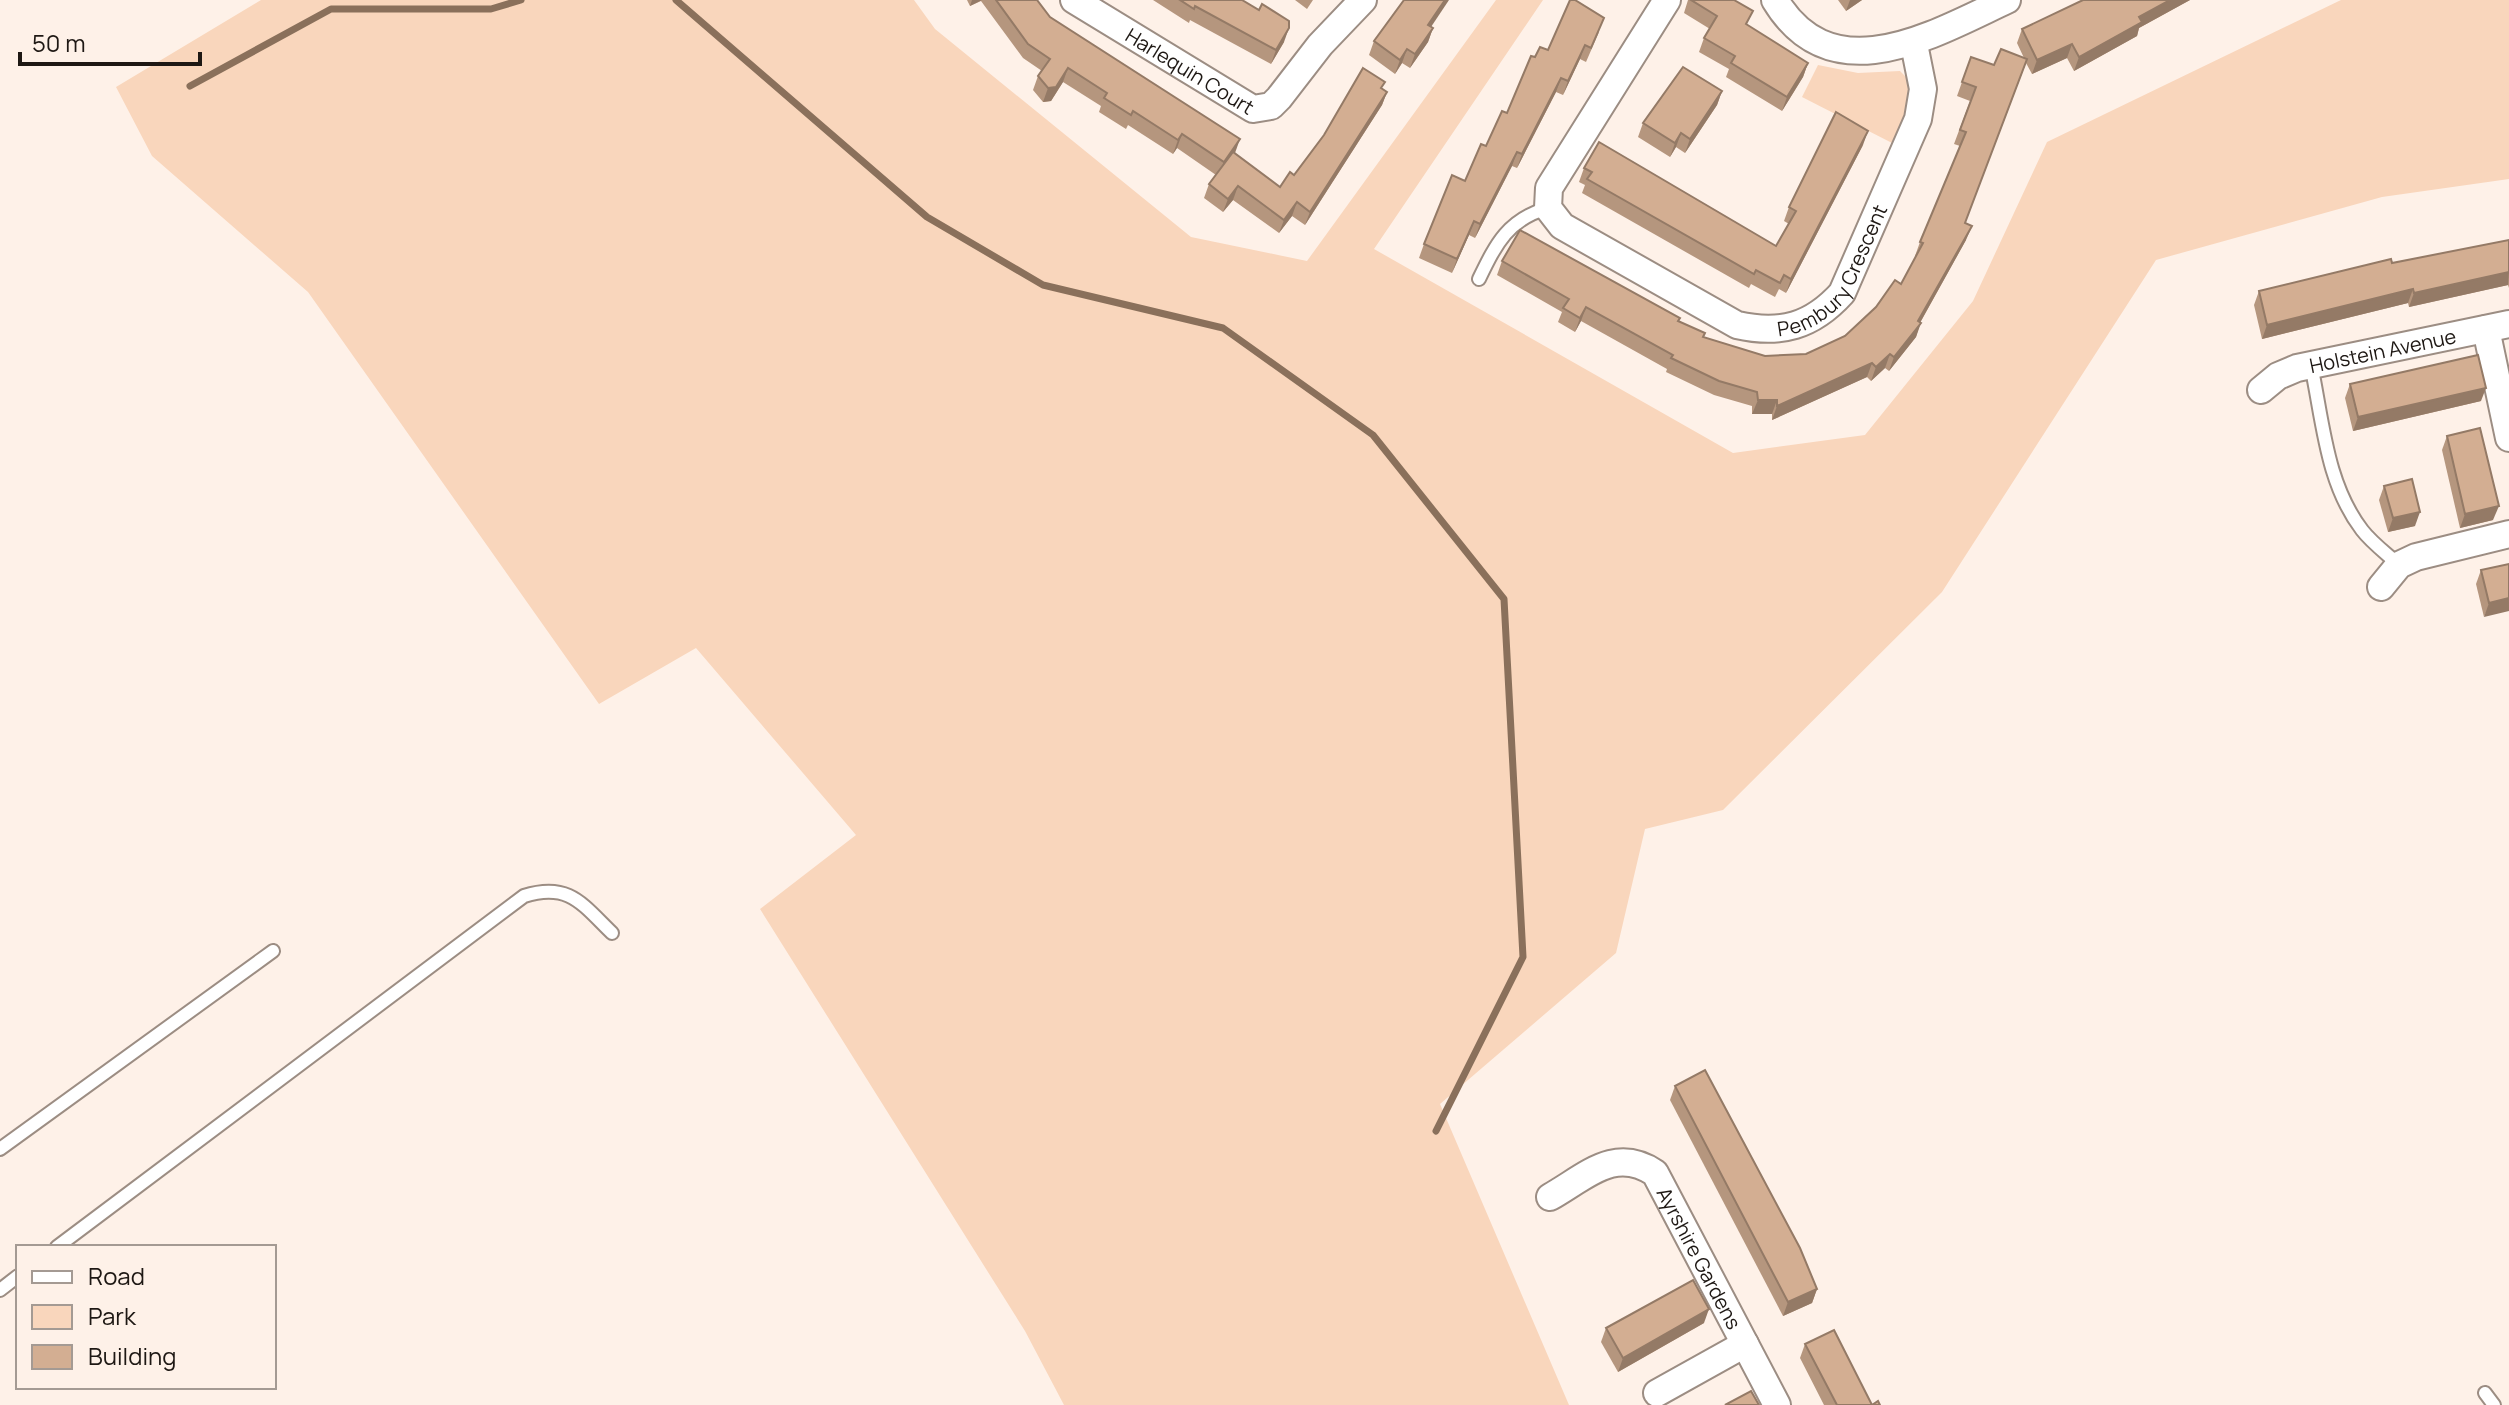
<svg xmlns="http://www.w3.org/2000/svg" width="2509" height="1405" font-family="Manrope,sans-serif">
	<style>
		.green { fill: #f9d6bc }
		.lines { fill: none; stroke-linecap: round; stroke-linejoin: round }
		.stream { stroke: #8a705b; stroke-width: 7 }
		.service-casing { stroke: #9c8d83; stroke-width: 16 }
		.minor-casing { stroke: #9c8d83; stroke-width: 30 }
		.service { stroke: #fff; stroke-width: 12 }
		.minor { stroke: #fff; stroke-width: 26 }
		.wall { fill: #b5967e }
		.shaded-wall { fill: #947a66 }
		.building { fill: #d3ae92; stroke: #947a66; stroke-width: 2 }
		.labels { text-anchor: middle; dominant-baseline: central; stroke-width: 6; stroke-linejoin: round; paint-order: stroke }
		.street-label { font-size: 20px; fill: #1e1814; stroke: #fef1e8 }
	</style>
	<rect width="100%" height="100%" fill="#fef1e8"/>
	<!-- green -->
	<g class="green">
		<path d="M 261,0 L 914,0 L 935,29 L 1191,237 L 1307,261 L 1496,0 L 1543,0 L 1374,249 L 1733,453 L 1865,435 L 1973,301 L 2047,142 L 2341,0 L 2509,0 L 2509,179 L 2382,197 L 2156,260 L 1942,592 L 1723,810 L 1645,829 L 1616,953 L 1440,1104 L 1569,1405 L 1064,1405 L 1025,1331 L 760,909 L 856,835 L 696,648 L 599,704 L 308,292 L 152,156 L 116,87 Z"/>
		<path d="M 1818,65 L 1858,73 L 1900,71 L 1906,77 L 1911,74 L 1912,101 L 1894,144 L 1802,97 Z"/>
	</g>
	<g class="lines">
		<!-- stream -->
		<g class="stream">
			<path d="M 676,0 L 927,217 L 1043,285 L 1223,328 L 1373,435 L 1504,599 L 1523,957 L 1436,1131"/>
			<path d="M 190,86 L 331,9 L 491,9 L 521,0"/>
		</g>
		<!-- service casing -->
		<g class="service-casing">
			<g id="service">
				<path d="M 1479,279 C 1496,244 1508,219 1548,208"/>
				<path d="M 2311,365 C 2323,421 2326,483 2362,530 C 2372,543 2387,554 2399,565"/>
				<path d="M 0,1149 L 273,951"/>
				<path d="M 57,1247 L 524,896 C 569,882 582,904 612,933"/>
				<path d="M 0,1290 L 18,1276"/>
				<path d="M 2485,1393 L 2494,1405"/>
			</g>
		</g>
		<!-- minor casing -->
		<g class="minor-casing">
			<g id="minor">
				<path id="s1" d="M 1074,0 L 1253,109 L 1271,106 L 1279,98 L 1320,45 L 1363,0"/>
				<path id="s2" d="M 1667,0 L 1549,188 L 1548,208 L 1562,226 L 1737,325 C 1781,335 1812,326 1842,293 L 1918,119 L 1923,89 L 1914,44"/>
				<path d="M 1775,0 C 1832,95 1934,34 2007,0"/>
				<path d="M 2486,329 L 2509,438"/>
				<path id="s3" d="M 2261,390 L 2278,376 L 2297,368 L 2509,324"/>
				<path d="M 2381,587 L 2399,565 L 2416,557 L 2509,534"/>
				<path id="s4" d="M 1550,1197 C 1587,1176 1615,1146 1655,1173 L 1777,1405"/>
				<path d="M 1657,1393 L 1745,1344"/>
			</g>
		</g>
		<!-- service -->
		<use href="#service" class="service"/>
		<!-- minor -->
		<use href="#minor" class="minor"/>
	</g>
	<!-- wall -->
	<g class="wall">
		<path d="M 967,0 L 1037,0 L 1050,17 L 1280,187 L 1294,175 L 1383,90 L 1387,92 L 1382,105 L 1305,225 L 1292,216 L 1279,233 L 1233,200 L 1223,212 L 1204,198 L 1209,184 L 1216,175 L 1177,148 L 1173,154 L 1128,125 L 1126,129 L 1099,112 L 1101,106 L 1063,82 L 1051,101 L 1043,102 L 1033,90 L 1038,76 L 1042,71 L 1023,58 L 981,1 L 970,6 Z"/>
		<path d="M 1153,0 L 1242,0 L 1284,42 L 1271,64 L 1190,20 L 1189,23 Z"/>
		<path d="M 1295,0 L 1313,0 L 1307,9 Z"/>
		<path d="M 1688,0 L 1734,0 L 1748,26 L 1808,63 L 1803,77 L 1782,111 L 1726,77 L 1729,69 L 1699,52 L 1704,38 L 1710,29 L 1684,13 Z"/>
		<path d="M 1838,0 L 1862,0 L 1846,11 Z"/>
		<path d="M 2083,0 L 2190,0 L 2139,28 L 2137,36 L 2074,71 L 2067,58 L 2032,74 L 2026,63 L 1965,223 L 1966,240 L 1920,323 L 1916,337 L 1889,371 L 1885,368 L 1871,381 L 1867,377 L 1772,420 L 1772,414 L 1752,414 L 1752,406 L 1714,395 L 1666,372 L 1667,369 L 1581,321 L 1575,332 L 1558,322 L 1562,312 L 1497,275 L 1502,261 L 1679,321 L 1704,337 L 1765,356 L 1806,354 L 1845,336 L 1901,284 L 1916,256 L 1915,256 L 1920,242 L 1960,146 L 1954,144 L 1970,101 L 1957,96 L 1971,57 L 1994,65 L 2024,58 L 2017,43 L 2022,29 Z"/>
		<path d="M 1431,27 L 1433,28 L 1428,42 L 1410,68 L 1402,63 L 1395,74 L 1369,55 L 1374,41 Z"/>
		<path d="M 1599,32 L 1586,62 L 1580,59 L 1563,95 L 1556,92 L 1517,168 L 1512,166 L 1475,238 L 1469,235 L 1452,273 L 1419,258 L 1424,244 L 1465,181 L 1507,113 L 1535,57 L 1548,50 Z"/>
		<path d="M 1722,91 L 1717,105 L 1685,153 L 1676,147 L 1670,157 L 1638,137 L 1643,123 Z"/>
		<path d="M 1863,145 L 1786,293 L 1779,289 L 1775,297 L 1751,284 L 1749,288 L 1582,193 L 1585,185 L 1579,182 L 1584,168 L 1776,246 L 1789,224 L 1784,221 L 1789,207 Z"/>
		<path d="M 2509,240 L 2509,288 L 2508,285 L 2409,307 L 2408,303 L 2262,339 L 2254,305 L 2259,291 Z"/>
		<path d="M 2350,384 L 2481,401 L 2353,431 L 2345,398 Z"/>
		<path d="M 2447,436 L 2493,520 L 2460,528 L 2442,450 Z"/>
		<path d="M 2384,486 L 2415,526 L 2388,532 L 2379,500 Z"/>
		<path d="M 2509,564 L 2484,617 L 2476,584 L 2481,570 Z"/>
		<path d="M 1675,1086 L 1817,1289 L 1812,1303 L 1783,1316 L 1670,1100 Z"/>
		<path d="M 1704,1323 L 1618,1372 L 1601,1342 L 1606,1328 Z"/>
		<path d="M 1805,1344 L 1872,1405 L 1880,1405 L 1824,1405 L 1800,1358 Z"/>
	</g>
	<!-- shaded-wall -->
	<g class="shaded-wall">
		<path d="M 972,0 L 982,0 L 970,6 Z"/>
		<path d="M 1445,0 L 1449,0 L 1423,39 L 1428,25 Z"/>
		<path d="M 1850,0 L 1862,0 L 1846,11 Z"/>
		<path d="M 2170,0 L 2190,0 L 2139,28 L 2137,36 L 2074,71 L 2079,57 L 2139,17 Z"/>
		<path d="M 1289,28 L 1284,42 L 1271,64 L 1276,50 Z"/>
		<path d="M 1433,28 L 1428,42 L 1410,68 L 1415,54 Z"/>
		<path d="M 2072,44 L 2067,58 L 2032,74 L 2037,60 Z"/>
		<path d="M 1585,45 L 1580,59 L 1563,95 L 1568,81 Z"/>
		<path d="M 1407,49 L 1402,63 L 1395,74 L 1400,60 Z"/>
		<path d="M 1808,63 L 1803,77 L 1782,111 L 1787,97 Z"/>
		<path d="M 1068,68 L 1063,82 L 1051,101 L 1043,102 L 1048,88 Z"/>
		<path d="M 1561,78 L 1556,92 L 1517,168 L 1522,154 Z"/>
		<path d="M 1722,91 L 1717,105 L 1685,153 L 1690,139 Z"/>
		<path d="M 1387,92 L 1382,105 L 1305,225 L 1310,212 Z"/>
		<path d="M 1868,131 L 1863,145 L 1786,293 L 1791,279 Z"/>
		<path d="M 1681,133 L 1676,147 L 1670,157 L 1675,143 Z"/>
		<path d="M 1182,134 L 1177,148 L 1173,154 L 1178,140 Z"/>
		<path d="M 1240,139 L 1235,153 L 1218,176 L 1224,162 Z"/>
		<path d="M 1517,152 L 1512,166 L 1475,238 L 1480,224 Z"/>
		<path d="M 1238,186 L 1233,200 L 1223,212 L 1228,199 Z"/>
		<path d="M 1297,202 L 1292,216 L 1279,233 L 1284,220 Z"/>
		<path d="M 1474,221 L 1469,235 L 1452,273 L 1457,259 Z"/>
		<path d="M 1972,226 L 1966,240 L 1917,328 L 1921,323 L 1916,337 L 1889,371 L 1894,357 L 1918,321 Z"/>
		<path d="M 2509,272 L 2508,285 L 2409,307 L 2414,293 Z"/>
		<path d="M 2413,289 L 2408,303 L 2262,339 L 2267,325 Z"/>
		<path d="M 1586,307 L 1581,321 L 1575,332 L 1580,318 Z"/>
		<path d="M 1890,354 L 1885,368 L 1871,381 L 1876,367 Z"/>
		<path d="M 1872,363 L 1867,377 L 1772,420 L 1777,406 Z"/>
		<path d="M 2486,388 L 2481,401 L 2353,431 L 2358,417 Z"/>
		<path d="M 1758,400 L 1777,400 L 1772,414 L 1752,414 Z"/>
		<path d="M 2499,506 L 2493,520 L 2460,528 L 2465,514 Z"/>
		<path d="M 2420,512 L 2415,526 L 2388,532 L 2393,518 Z"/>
		<path d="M 2509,598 L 2509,611 L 2484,617 L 2489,603 Z"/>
		<path d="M 1817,1289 L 1812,1303 L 1783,1316 L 1788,1302 Z"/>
		<path d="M 1709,1309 L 1704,1323 L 1618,1372 L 1623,1358 Z"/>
	</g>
	<!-- building -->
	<g class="building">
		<path d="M 996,0 L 1037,0 L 1050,17 L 1240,139 L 1224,162 L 1182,134 L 1178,140 L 1133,111 L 1131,115 L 1104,98 L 1107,93 L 1068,68 L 1056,87 L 1048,88 L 1038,76 L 1050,59 L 1028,44 Z"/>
		<path d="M 1180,0 L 1242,0 L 1259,10 L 1262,4 L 1289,21 L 1289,28 L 1276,50 L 1195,6 L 1194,9 Z"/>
		<path d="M 1404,0 L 1445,0 L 1428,25 L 1433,28 L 1415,54 L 1407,49 L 1400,60 L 1374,41 Z"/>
		<path d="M 1570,0 L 1575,0 L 1604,18 L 1591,48 L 1585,45 L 1568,81 L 1561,78 L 1522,154 L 1517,152 L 1480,224 L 1474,221 L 1457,259 L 1424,244 L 1452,175 L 1465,181 L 1481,144 L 1486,146 L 1502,111 L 1507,113 L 1531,56 L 1535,57 L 1540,47 L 1548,50 Z"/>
		<path d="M 1691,0 L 1734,0 L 1753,11 L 1746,24 L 1808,63 L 1787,97 L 1731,63 L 1735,56 L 1704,38 L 1717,16 Z"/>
		<path d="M 2083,0 L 2170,0 L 2139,17 L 2142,22 L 2079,57 L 2072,44 L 2037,60 L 2022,29 Z"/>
		<path d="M 2001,49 L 2027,59 L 1965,223 L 1972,226 L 1918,321 L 1921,323 L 1894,357 L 1890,354 L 1876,367 L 1872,363 L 1777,406 L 1777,400 L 1758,400 L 1757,392 L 1719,381 L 1671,358 L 1673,355 L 1586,307 L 1580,318 L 1563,308 L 1569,299 L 1502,261 L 1520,230 L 1680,318 L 1678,321 L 1705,333 L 1703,337 L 1765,356 L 1806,354 L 1845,336 L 1876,307 L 1895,280 L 1901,284 L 1923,243 L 1920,242 L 1966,132 L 1960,130 L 1976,87 L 1962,82 L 1971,57 L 1994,65 Z"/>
		<path d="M 1683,67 L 1722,91 L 1690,139 L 1681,133 L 1675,143 L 1643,123 Z"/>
		<path d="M 1363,68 L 1385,82 L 1381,88 L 1387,92 L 1310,212 L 1297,202 L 1284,220 L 1238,186 L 1228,199 L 1209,184 L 1233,152 L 1280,187 L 1290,172 L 1294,175 L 1324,135 Z"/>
		<path d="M 1836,112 L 1868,131 L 1791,279 L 1784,275 L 1780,283 L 1756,270 L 1754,274 L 1587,179 L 1592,172 L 1584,168 L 1599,142 L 1776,246 L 1796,211 L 1789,207 Z"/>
		<path d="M 2509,240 L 2509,272 L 2414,293 L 2413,289 L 2267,325 L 2259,291 L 2391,259 L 2392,263 Z"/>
		<path d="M 2478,355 L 2486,388 L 2358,417 L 2350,384 Z"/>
		<path d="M 2480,428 L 2499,506 L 2465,514 L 2447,436 Z"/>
		<path d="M 2412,479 L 2420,512 L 2393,518 L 2384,486 Z"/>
		<path d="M 2509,564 L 2509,598 L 2489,603 L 2481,570 Z"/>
		<path d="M 1705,1070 L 1800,1248 L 1817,1289 L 1788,1302 L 1675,1086 Z"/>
		<path d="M 1693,1280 L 1709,1309 L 1623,1358 L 1606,1328 Z"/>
		<path d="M 1834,1330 L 1872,1405 L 1878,1401 L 1880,1405 L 1837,1405 L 1805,1344 Z"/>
		<path d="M 1751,1391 L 1759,1405 L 1725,1405 Z"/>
	</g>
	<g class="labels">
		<!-- street labels -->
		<g class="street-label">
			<text stroke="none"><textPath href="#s1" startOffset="136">Harlequin Court</textPath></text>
			<text stroke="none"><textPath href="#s2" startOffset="592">Pembury Crescent</textPath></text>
			<text stroke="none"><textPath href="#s3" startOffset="130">Holstein Avenue</textPath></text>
			<text stroke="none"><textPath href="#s4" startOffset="212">Ayrshire Gardens</textPath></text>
		</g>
	</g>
	<!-- legend -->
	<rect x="16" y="1245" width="260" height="144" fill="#fef1e8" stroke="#a49a93" stroke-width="2"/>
	<rect x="32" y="1271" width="40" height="12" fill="#ffffff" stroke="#a49a93" stroke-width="2"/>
	<text x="88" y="1285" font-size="24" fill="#1e1814">Road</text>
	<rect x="32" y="1305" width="40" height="24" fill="#f9d6bc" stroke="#a49a93" stroke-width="2"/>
	<text x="88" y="1325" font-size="24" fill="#1e1814">Park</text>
	<rect x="32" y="1345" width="40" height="24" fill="#d3ae92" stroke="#a49a93" stroke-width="2"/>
	<text x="88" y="1365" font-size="24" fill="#1e1814">Building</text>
	<!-- scale -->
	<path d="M20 52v12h180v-12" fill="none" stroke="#1e1814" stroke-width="4"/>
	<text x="32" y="52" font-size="24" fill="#1e1814" stroke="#fef1e8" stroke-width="6" paint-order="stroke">50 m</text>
</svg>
